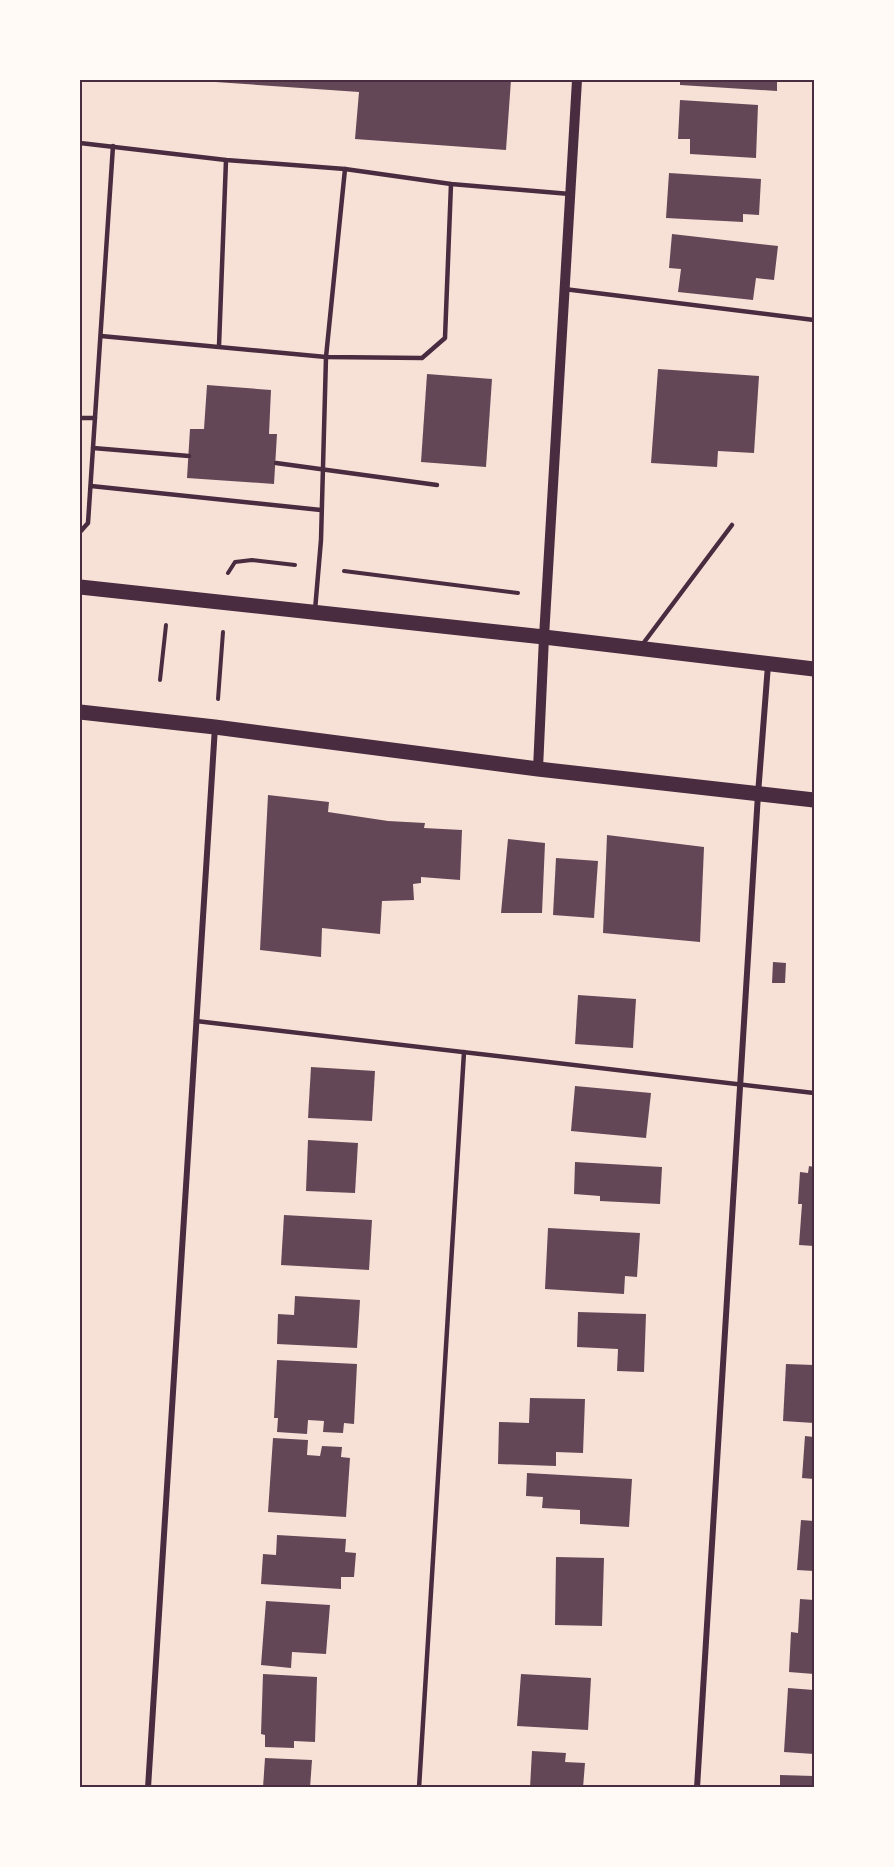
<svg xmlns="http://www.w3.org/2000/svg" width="894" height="1867" font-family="Manrope,sans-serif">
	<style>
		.building { fill: #644757 }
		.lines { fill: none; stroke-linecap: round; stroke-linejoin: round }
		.path { stroke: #4a2c40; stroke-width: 4 }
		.service { stroke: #4a2c40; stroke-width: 4.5 }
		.minor { stroke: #4a2c40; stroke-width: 6 }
		.tertiary { stroke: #4a2c40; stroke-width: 10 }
		.primary { stroke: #4a2c40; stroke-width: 15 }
		.neatline { fill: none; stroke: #4a2c40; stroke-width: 2 }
	</style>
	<rect width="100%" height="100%" fill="#f7e1d7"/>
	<!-- building -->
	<g class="building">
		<path d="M 201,80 L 511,80 L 506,150 L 355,139 L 359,92 L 201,81 Z"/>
		<path d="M 680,80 L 777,80 L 777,91 L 680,85 Z"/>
		<path d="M 680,100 L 758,105 L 756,158 L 690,154 L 690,139 L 678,139 Z"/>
		<path d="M 669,173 L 761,179 L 759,215 L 743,214 L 743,222 L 666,218 Z"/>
		<path d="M 672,234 L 778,246 L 774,280 L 756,278 L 753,300 L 678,292 L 681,269 L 669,268 Z"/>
		<path d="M 658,369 L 759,376 L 754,453 L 718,451 L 717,467 L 651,463 Z"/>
		<path d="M 427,374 L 492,379 L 486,467 L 421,462 Z"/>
		<path d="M 207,385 L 271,390 L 269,434 L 277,434 L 274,484 L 187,478 L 190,429 L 204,429 Z"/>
		<path d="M 268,795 L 329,802 L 328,812 L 388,821 L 425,823 L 424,828 L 462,830 L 460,880 L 421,877 L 421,883 L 413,884 L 414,900 L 382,901 L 380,934 L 322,928 L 321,957 L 260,950 Z"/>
		<path d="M 607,835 L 704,847 L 700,942 L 603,933 Z"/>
		<path d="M 508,839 L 545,843 L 542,913 L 501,913 Z"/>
		<path d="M 556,858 L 598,861 L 594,918 L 553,915 Z"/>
		<path d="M 773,962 L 786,963 L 785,983 L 772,983 Z"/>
		<path d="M 578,995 L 636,999 L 633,1048 L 575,1044 Z"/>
		<path d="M 311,1067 L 375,1071 L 372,1121 L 308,1118 Z"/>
		<path d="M 575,1086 L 651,1093 L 646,1138 L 571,1131 Z"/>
		<path d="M 308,1140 L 358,1143 L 355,1193 L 306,1191 Z"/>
		<path d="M 575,1162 L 662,1167 L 660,1204 L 600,1201 L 600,1196 L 574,1194 Z"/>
		<path d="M 809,1166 L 814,1167 L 814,1246 L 799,1245 L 802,1204 L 798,1204 L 800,1172 L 808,1173 Z"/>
		<path d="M 284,1215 L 372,1220 L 369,1270 L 281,1265 Z"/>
		<path d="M 548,1228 L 640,1233 L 637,1277 L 625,1276 L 624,1294 L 545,1289 Z"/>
		<path d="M 295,1296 L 360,1300 L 357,1348 L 277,1344 L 278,1314 L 294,1315 Z"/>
		<path d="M 578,1312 L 646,1314 L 644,1372 L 617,1371 L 618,1349 L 577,1347 Z"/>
		<path d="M 277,1360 L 357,1364 L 354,1424 L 344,1423 L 343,1433 L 323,1432 L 324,1421 L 308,1420 L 307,1434 L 277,1432 L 278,1418 L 274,1418 Z"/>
		<path d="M 786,1364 L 814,1365 L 814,1423 L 783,1421 Z"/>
		<path d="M 530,1398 L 585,1399 L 583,1453 L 556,1452 L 556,1466 L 498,1464 L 499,1422 L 529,1423 Z"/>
		<path d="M 805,1436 L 814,1437 L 814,1479 L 802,1478 Z"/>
		<path d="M 273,1438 L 308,1440 L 307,1455 L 320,1456 L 322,1446 L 342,1447 L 341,1457 L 350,1458 L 346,1517 L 268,1512 Z"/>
		<path d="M 527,1473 L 632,1479 L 629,1527 L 580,1524 L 580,1510 L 542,1508 L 543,1497 L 526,1496 Z"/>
		<path d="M 801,1520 L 814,1521 L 814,1571 L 797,1570 Z"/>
		<path d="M 277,1535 L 346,1539 L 345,1552 L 356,1553 L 354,1577 L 341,1577 L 341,1589 L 261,1584 L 263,1554 L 276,1555 Z"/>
		<path d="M 556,1557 L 604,1558 L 602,1626 L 555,1625 Z"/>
		<path d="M 800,1599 L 814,1600 L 814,1674 L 789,1672 L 791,1632 L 798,1633 Z"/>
		<path d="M 266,1601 L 330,1605 L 326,1654 L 292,1652 L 291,1668 L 261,1665 Z"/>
		<path d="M 263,1674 L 317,1677 L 315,1742 L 294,1741 L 294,1748 L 265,1747 L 265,1735 L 261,1734 Z"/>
		<path d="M 521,1674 L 591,1678 L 588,1730 L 517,1726 Z"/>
		<path d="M 788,1688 L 814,1690 L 814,1754 L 784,1752 Z"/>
		<path d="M 532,1751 L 566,1753 L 565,1762 L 585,1763 L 583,1788 L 530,1788 Z"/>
		<path d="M 265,1758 L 312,1760 L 310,1788 L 263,1788 Z"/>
		<path d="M 780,1775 L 814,1776 L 814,1788 L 780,1788 Z"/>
	</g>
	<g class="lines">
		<!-- path -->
		<g class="path">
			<path d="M 344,571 L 518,593"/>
			<path d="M 228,573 L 235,562 L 252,560 L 295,565"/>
			<path d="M 160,680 L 166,625"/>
			<path d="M 218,699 L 223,632"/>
		</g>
		<!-- service -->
		<g class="service">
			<path d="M 80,143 L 226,160 L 345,169 L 451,184 L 570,194"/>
			<path d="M 564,289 L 814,320"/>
			<path d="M 101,336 L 326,357 L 422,358 L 445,338 L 451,184"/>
			<path d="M 219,346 L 226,160"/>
			<path d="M 80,418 L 95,418"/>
			<path d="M 93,448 L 189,456"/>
			<path d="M 276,463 L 437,485"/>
			<path d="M 91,486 L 321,510"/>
			<path d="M 80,532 L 88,523 L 113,146"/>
			<path d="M 315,610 L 321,540 L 326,357 L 345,169"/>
			<path d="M 642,645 L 732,525"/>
			<path d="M 196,1021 L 814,1093"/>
			<path d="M 419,1788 L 464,1052"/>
		</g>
		<!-- minor -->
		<g class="minor">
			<path d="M 148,1788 L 215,727"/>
			<path d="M 697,1788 L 758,794 L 768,665"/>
		</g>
		<!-- tertiary -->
		<path class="tertiary" d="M 538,769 L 544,637 L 577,80"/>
		<!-- primary -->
		<g class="primary">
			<path d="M 80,587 L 544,637 L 814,669"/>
			<path d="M 80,712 L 215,727 L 538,769 L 814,800"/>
		</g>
	</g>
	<!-- border -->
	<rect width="894" height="1867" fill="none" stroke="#fffaf5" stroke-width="162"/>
	<rect x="81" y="81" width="732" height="1705" class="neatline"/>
</svg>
